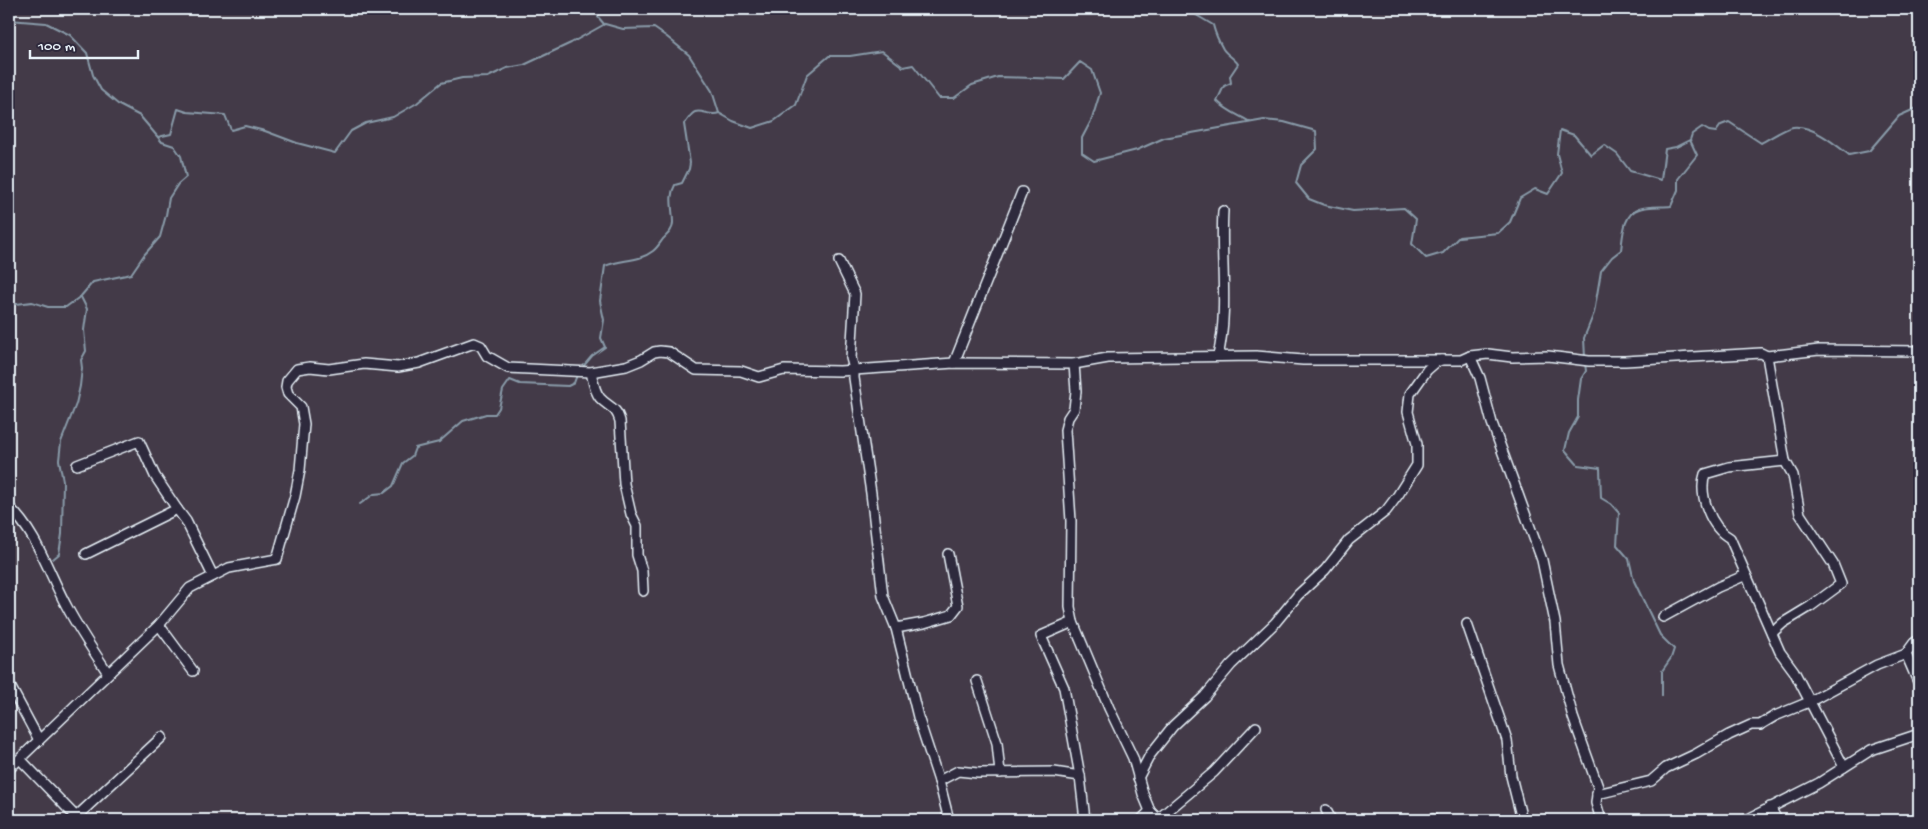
<svg xmlns="http://www.w3.org/2000/svg" width="1928" height="829" font-family="'Gochi Hand',sans-serif">
	<style>
		.lines { fill: none; stroke-linecap: round; stroke-linejoin: round }
		.stream { stroke: #899ba9; stroke-width: 2 }
		.minor-casing { stroke: #e8f1f8; stroke-width: 12 }
		.minor { stroke: #2f2a3d; stroke-width: 9 }
	</style>
	<rect width="100%" height="100%" fill="#433a48"/>
	<filter id="ink" filterUnits="userSpaceOnUse"><feTurbulence type="fractalNoise" baseFrequency=".02" numOctaves="2"/><feDisplacementMap in="SourceGraphic" scale="10" xChannelSelector="R" yChannelSelector="G"/><feConvolveMatrix kernelMatrix="1 2 1 2 8 2 1 2 1" color-interpolation-filters="sRGB"/></filter>
	<g filter="url(#ink)">
		<g class="lines">
			<!-- stream -->
			<g class="stream">
				<path d="M 600,9 L 598,17 L 604,24"/>
				<path d="M 1186,9 L 1213,25 C 1215,33 1219,42 1223,49 C 1227,55 1234,58 1238,64 L 1230,76 L 1231,83 L 1224,86 L 1217,101 C 1227,111 1238,115 1250,122"/>
				<path d="M 9,20 L 46,23 L 70,35 L 87,53 L 93,75 L 101,90 L 119,105 L 140,116 L 162,142 L 174,146 L 181,156 L 186,177 L 178,184 L 169,198 L 166,215 L 160,237 L 144,255 L 131,274 L 93,282 L 81,296 L 66,307 L 48,307 L 32,302 L 9,305"/>
				<path d="M 158,137 L 171,134 L 178,109 L 187,112 L 225,115 L 231,130 L 245,126 L 265,131 L 297,143 L 335,153 L 351,131 L 366,123 L 393,117 L 417,103 L 441,83 L 462,78 L 488,77 L 507,68 L 524,65 L 571,43 L 605,24 L 623,29 L 654,28 L 667,37 L 689,55 L 712,91 L 719,113 L 733,121 L 752,128 L 774,121 L 796,105 L 807,75 L 829,56 L 850,56 L 882,51 L 903,67 L 913,65 L 939,98 L 954,98 L 972,85 L 998,77 L 1064,79 L 1080,62 L 1092,70 L 1100,93 L 1092,119 L 1082,138 L 1082,153 L 1094,161 L 1137,150 L 1164,138 L 1264,120 L 1284,122 L 1316,131 L 1317,149 L 1301,165 L 1296,183 L 1309,199 L 1324,205 L 1353,211 L 1404,208 L 1416,219 L 1412,244 L 1426,258 L 1443,253 L 1459,237 L 1498,233 L 1510,222 L 1520,198 L 1535,189 L 1548,194 L 1562,173 L 1557,154 L 1560,130 L 1574,135 L 1591,155 L 1604,145 L 1617,154 L 1630,171 L 1661,180 L 1665,149 L 1676,147 L 1690,140 L 1692,134 L 1702,127 L 1709,131 L 1716,132 L 1721,125 L 1729,122 L 1761,143 C 1769,139 1785,128 1793,127 C 1813,125 1835,144 1849,155 L 1869,151 L 1899,116 L 1919,107"/>
				<path d="M 1585,358 L 1584,338 L 1594,313 L 1601,271 L 1612,257 L 1621,250 C 1623,236 1623,214 1639,209 C 1648,206 1662,207 1671,206 L 1678,190 L 1678,179 L 1697,155 L 1690,140"/>
				<path d="M 1585,363 L 1586,371 L 1581,379 L 1578,400 L 1578,417 L 1569,433 L 1565,450 L 1578,465 L 1600,468 L 1601,498 L 1611,504 L 1619,513 L 1617,545 L 1629,559 L 1634,581 L 1660,635 L 1674,649 L 1671,658 L 1662,671 L 1662,696"/>
				<path d="M 581,369 L 592,356 L 605,347 L 601,338 L 604,320 L 600,301 L 605,266 C 621,259 639,262 653,251 C 657,248 660,243 663,239 C 668,234 673,230 673,223 C 673,209 668,197 675,185 L 682,183 L 689,169 L 690,163 L 684,124 C 688,121 690,114 695,112 C 702,109 710,117 719,113"/>
				<path d="M 360,504 L 374,494 L 384,493 L 393,486 L 403,463 L 412,456 L 415,448 L 439,442 L 463,421 L 486,414 L 495,414 L 499,408 L 503,390 L 510,380 L 520,384 L 568,386 L 574,383 L 577,375"/>
				<path d="M 53,559 L 59,554 L 62,534 L 63,481 L 59,460 L 61,442 L 76,404 L 80,386 L 82,368 L 81,360 L 86,351 L 84,330 L 87,309 L 81,297"/>
			</g>
			<!-- minor casing -->
			<g class="minor-casing">
				<g id="minor">
					<path d="M 839,261 L 855,294 L 851,358 L 854,369 L 854,378 L 871,493 L 883,596 L 896,628 L 918,717 L 939,781 L 949,820"/>
					<path d="M 1218,356 C 1229,309 1220,259 1223,211"/>
					<path d="M 1470,356 L 1480,378 L 1492,423 L 1542,560 L 1555,622 L 1559,665 L 1573,717 L 1598,787 L 1596,803 L 1601,820"/>
					<path d="M 1767,356 L 1785,461 L 1793,475 L 1800,514 L 1833,564 L 1841,584 L 1811,606 L 1783,623 L 1772,633"/>
					<path d="M 954,363 L 1022,192"/>
					<path d="M 1074,364 L 1076,391 L 1074,409 L 1068,418 L 1065,430 L 1071,521 L 1070,607 L 1073,622 L 1109,708 L 1133,758 L 1143,794 L 1150,811 L 1159,820"/>
					<path d="M 591,372 C 593,380 594,391 600,398 C 609,408 616,406 620,421 L 624,484 L 631,514 L 637,526 L 637,555 L 642,571 L 643,591"/>
					<path d="M 1785,461 L 1729,467 L 1705,474 C 1698,495 1711,528 1730,538 L 1780,652 L 1794,671 L 1844,767"/>
					<path d="M 77,465 L 139,441 L 155,476 L 177,509 L 186,521 L 213,576"/>
					<path d="M 9,507 C 37,533 49,574 67,607 C 79,630 94,652 108,673"/>
					<path d="M 86,554 L 177,509"/>
					<path d="M 1663,617 L 1718,587 L 1746,575"/>
					<path d="M 1073,622 L 1041,636 L 1064,688 L 1080,776 L 1085,820"/>
					<path d="M 1467,624 L 1507,740 L 1511,776 L 1522,820"/>
					<path d="M 159,625 L 193,671"/>
					<path d="M 896,628 L 924,623 L 951,615 L 958,606 L 948,554"/>
					<path d="M 1906,654 L 1914,643 L 1919,640"/>
					<path d="M 977,681 L 997,743 L 1000,773"/>
					<path d="M 9,684 L 39,740"/>
					<path d="M 20,759 L 79,820"/>
					<path d="M 9,769 L 159,625 L 190,588 L 229,568 L 277,559 L 295,496 L 300,470 L 304,424 L 301,407 L 288,394 L 286,387 L 287,381 L 297,369 L 310,367 L 329,369 L 364,364 L 398,367 L 419,363 L 474,343 L 481,346 L 487,356 L 508,368 L 591,372 L 626,366 L 641,360 L 654,352 L 660,351 L 669,352 L 696,370 L 741,371 L 759,377 L 784,370 L 840,371 L 954,363 L 1074,364 L 1108,358 L 1256,356 L 1303,360 L 1441,360"/>
					<path d="M 1138,778 L 1150,755 L 1173,726 L 1205,696 L 1231,665 L 1275,623 L 1298,595 L 1325,570 L 1349,540 L 1386,511 L 1398,495 L 1417,465 L 1417,444 L 1408,412 L 1410,394 L 1427,370 L 1435,363 L 1441,360 L 1461,360 L 1470,356 L 1488,354 L 1512,357 L 1548,356 L 1589,361 L 1625,361 L 1761,353 L 1767,356 L 1819,350 L 1919,351"/>
					<path d="M 939,781 L 958,771 L 978,773 L 1054,772 L 1080,776"/>
					<path d="M 1597,794 L 1651,781 L 1666,768 L 1696,754 L 1729,735 L 1751,725 L 1760,725 L 1775,716 L 1809,702 L 1877,665 L 1906,654 L 1919,684"/>
					<path d="M 1770,807 L 1777,820"/>
					<path d="M 1326,810 L 1331,820"/>
					<path d="M 76,817 L 162,737"/>
					<path d="M 1158,819 L 1214,772 L 1256,727"/>
					<path d="M 1433,819 L 1434,820"/>
					<path d="M 1141,820 L 1150,811"/>
					<path d="M 1746,820 L 1819,783 L 1871,750 L 1919,734"/>
				</g>
			</g>
			<!-- minor -->
			<use href="#minor" class="minor"/>
		</g>
	</g>
	<!-- margin -->
	<rect width="1928" height="829" fill="none" stroke="#2f2a3d" stroke-width="30"/>
	<rect x="15" y="15" width="1898" height="799" fill="none" stroke="#e8f1f8" stroke-width="2" filter="url(#ink)"/>
	<!-- scale -->
	<path d="M30 50v8h108v-8" fill="none" stroke="#e8f1f8" stroke-width="2.5"/>
	<text x="38" y="50" font-size="15" fill="#e8f1f8" stroke="#2f2a3d" stroke-width="4" paint-order="stroke">100 m</text>
</svg>
